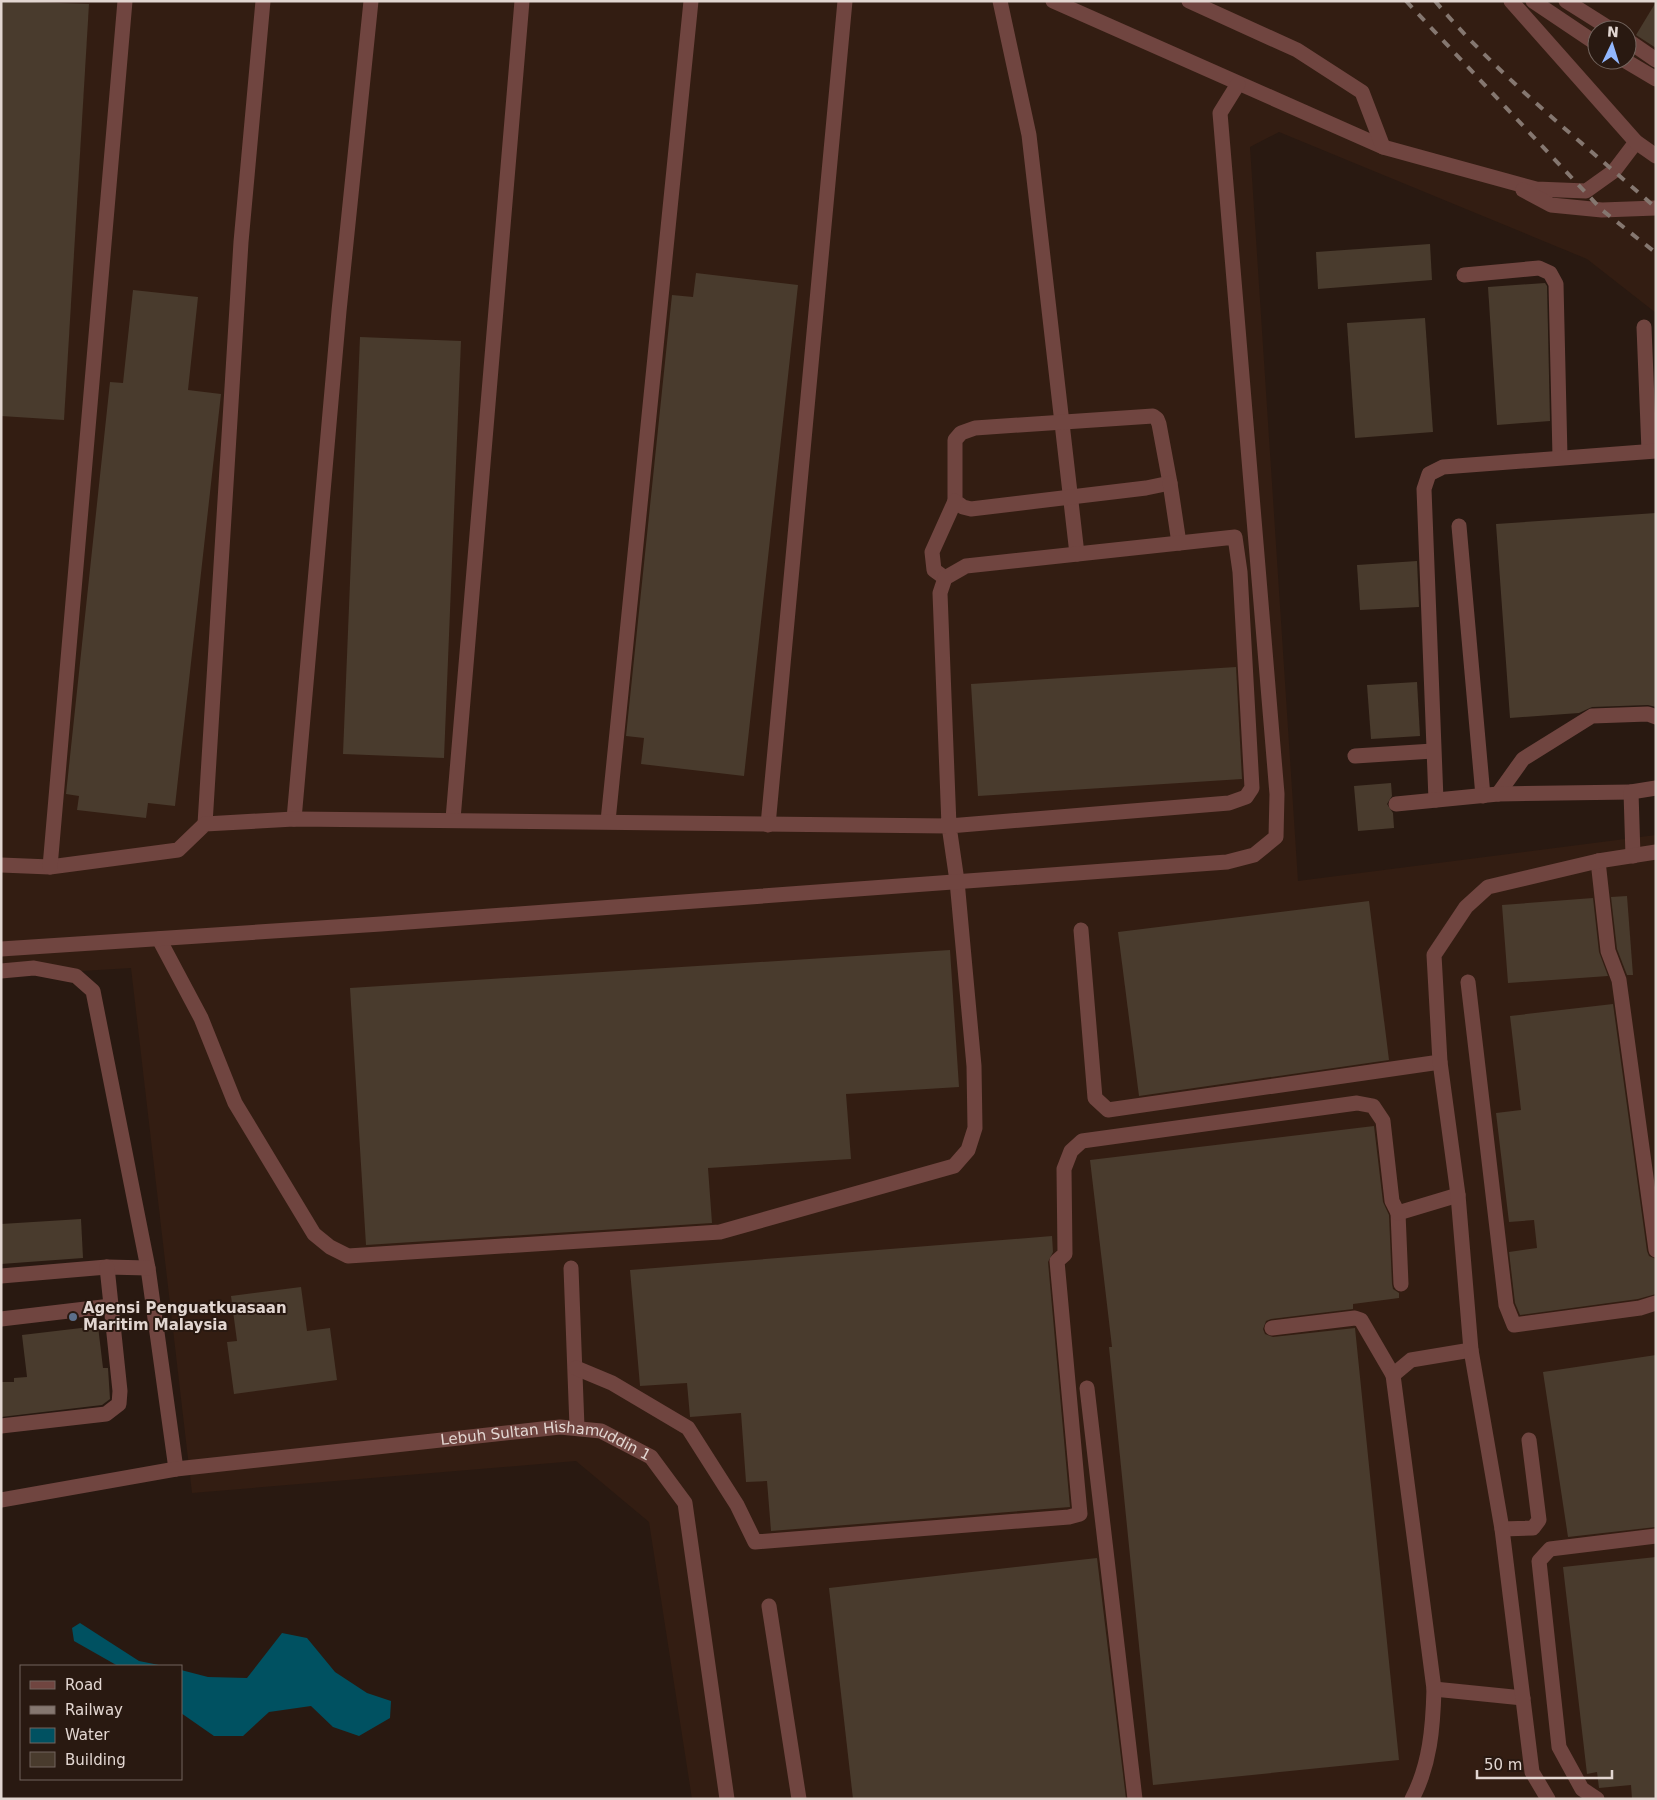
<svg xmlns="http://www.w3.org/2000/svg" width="1657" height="1800" font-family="'DejaVu Sans',sans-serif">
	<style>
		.built { fill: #331d12; fill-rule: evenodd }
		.water { fill: #005161 }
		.building { fill: #493b2d }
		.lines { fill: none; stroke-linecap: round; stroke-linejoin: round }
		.minor { stroke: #704540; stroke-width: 15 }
		.rail { stroke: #857770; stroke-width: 4; stroke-dasharray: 9 9; stroke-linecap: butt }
		.service-dot { fill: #5c6f8a; stroke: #291911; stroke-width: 2 }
		.labels { text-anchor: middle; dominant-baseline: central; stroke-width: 4; stroke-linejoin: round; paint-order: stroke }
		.poi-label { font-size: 15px; font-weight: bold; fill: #e2d6d1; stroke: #291911; text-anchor: start }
		.street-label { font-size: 15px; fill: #e2d6d1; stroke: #291911 }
	</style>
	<rect width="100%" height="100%" fill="#291911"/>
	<!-- built -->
	<path class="built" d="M 1,1 L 1656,1 L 1656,313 L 1587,259 L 1279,132 L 1250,147 L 1298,881 L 1656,835 L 1656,1799 L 692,1799 L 649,1522 L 576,1461 L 192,1493 L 131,968 L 1,976 ZM 1597,30 L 1627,30 L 1627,60 L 1597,60 Z"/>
	<!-- water -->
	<g class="water">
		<path d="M 80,1623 L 139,1661 L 164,1666 L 118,1666 L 74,1641 L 72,1628 Z"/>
		<path d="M 282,1633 L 307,1638 L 335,1672 L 367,1693 L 391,1701 L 390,1718 L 359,1736 L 333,1727 L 311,1706 L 269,1712 L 243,1736 L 214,1736 L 181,1713 L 181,1670 L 208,1677 L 247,1678 Z"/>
	</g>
	<!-- building -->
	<g class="building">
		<path d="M 1,1 L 89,4 L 64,420 L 1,416 Z"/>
		<path d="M 1656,2 L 1656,48 L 1636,35 Z"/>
		<path d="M 1430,244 L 1432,280 L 1318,289 L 1316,252 Z"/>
		<path d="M 696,273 L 798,285 L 744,776 L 641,764 L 644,738 L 626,736 L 672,295 L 693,297 Z"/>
		<path d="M 1545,283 L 1547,286 L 1550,421 L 1497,425 L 1488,287 Z"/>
		<path d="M 133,290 L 198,297 L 188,390 L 221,394 L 175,806 L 148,803 L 146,818 L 77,810 L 79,796 L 66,794 L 110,382 L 123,383 Z"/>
		<path d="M 1425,318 L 1433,432 L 1355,438 L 1347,323 Z"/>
		<path d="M 360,337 L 461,341 L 444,758 L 343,754 Z"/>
		<path d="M 1656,513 L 1656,707 L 1648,705 L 1592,707 L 1579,713 L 1510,718 L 1496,524 Z"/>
		<path d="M 1417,561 L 1419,607 L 1360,610 L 1357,565 Z"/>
		<path d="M 1236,667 L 1242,779 L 978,796 L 971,684 Z"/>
		<path d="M 1417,682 L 1420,736 L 1371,739 L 1367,685 Z"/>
		<path d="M 1391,783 L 1392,796 L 1387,804 L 1393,813 L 1394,828 L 1358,831 L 1354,786 Z"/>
		<path d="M 1627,896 L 1633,975 L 1627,975 L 1617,949 L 1611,897 Z"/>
		<path d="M 1593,898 L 1599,952 L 1608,976 L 1508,983 L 1502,905 Z"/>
		<path d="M 1369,901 L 1389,1060 L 1139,1096 L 1118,932 Z"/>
		<path d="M 950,950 L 959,1087 L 846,1094 L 851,1159 L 708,1168 L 712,1223 L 366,1245 L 350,988 Z"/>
		<path d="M 1613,1004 L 1647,1251 L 1649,1256 L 1656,1259 L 1656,1294 L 1638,1299 L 1520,1315 L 1515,1303 L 1509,1252 L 1537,1248 L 1534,1220 L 1509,1222 L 1496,1113 L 1521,1110 L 1510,1016 Z"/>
		<path d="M 1374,1126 L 1383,1202 L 1389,1215 L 1392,1284 L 1393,1289 L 1399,1293 L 1399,1298 L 1353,1304 L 1353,1309 L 1271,1319 L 1266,1321 L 1263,1329 L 1265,1334 L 1273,1337 L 1355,1328 L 1399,1760 L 1153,1785 L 1109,1347 L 1112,1347 L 1090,1160 Z"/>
		<path d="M 81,1219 L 83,1258 L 1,1264 L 1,1224 Z"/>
		<path d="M 1052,1236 L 1053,1252 L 1048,1262 L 1070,1507 L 771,1531 L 767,1481 L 746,1482 L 741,1413 L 690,1417 L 687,1383 L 640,1386 L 630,1270 Z"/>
		<path d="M 301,1287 L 307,1331 L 330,1328 L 337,1380 L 234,1394 L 227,1342 L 237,1341 L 231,1296 Z"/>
		<path d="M 98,1326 L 103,1368 L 108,1368 L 110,1399 L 102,1405 L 1,1417 L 1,1382 L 14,1382 L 14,1378 L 27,1377 L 22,1335 Z"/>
		<path d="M 1656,1355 L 1656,1527 L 1568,1537 L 1543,1372 Z"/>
		<path d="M 1656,1557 L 1656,1799 L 1632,1799 L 1631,1785 L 1599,1788 L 1597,1772 L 1587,1774 L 1563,1567 Z"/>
		<path d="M 1097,1558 L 1126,1799 L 853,1799 L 829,1588 Z"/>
	</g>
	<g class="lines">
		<!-- minor -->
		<g class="minor">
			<path d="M 1000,1 L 1029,135 L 1077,554"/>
			<path d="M 1053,1 L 1383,147 L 1536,189 L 1586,191 L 1614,171 L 1636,142"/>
			<path d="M 1189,1 L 1297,50 L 1362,92 L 1383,147"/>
			<path d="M 1511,1 L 1636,142 L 1656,156"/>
			<path d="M 1533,1 L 1597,44"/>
			<path d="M 1566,1 L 1612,30"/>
			<path d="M 1627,40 L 1656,60"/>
			<path d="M 1624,60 L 1656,79"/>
			<path d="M 1523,190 L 1551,205 L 1602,210 L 1656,208"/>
			<path d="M 1464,275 L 1539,268 L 1550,273 L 1556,284 L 1560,457"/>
			<path d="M 1644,327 L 1649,451"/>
			<path d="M 1153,416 L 1157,419 L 1159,424 L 1170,483 L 1146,488 L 971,509 L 963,507 L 955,501 L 955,440 L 961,433 L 975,428 Z"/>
			<path d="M 1170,483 L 1179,543"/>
			<path d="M 1459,526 L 1483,796"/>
			<path d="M 945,578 L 934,570 L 932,552 L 955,501"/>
			<path d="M 1355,756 L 1433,751"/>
			<path d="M 1498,794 L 1523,759 L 1592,716 L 1648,714 L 1656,717"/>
			<path d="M 1436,800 L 1424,489 L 1429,474 L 1443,467 L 1656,451"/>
			<path d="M 1396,804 L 1498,794 L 1631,792"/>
			<path d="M 294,819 L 339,311 L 371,1"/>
			<path d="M 453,819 L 522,1"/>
			<path d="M 608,821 L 691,1"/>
			<path d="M 205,824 L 241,242 L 263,1"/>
			<path d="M 768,825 L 845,1"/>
			<path d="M 1633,856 L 1631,792 L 1656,788"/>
			<path d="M 1598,861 L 1608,951 L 1619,980 L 1656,1250"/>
			<path d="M 1,865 L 50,867 L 178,850 L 205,824 L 294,819 L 949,826 L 1229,803 L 1246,797 L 1252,788 L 1240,572 L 1235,537 L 966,566 L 945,578 L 940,593 L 949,826 L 957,881 L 974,1066 L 975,1128 L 968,1150 L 954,1166 L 720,1232 L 348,1256 L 330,1247 L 314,1234 L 235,1103 L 201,1018 L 159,939"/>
			<path d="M 50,867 L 125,1"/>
			<path d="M 1081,930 L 1095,1098 L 1108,1110 L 1440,1062"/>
			<path d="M 1,949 L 381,924 L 1227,862 L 1254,855 L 1276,837 L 1277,794 L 1220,113 L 1238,84"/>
			<path d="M 1,971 L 34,968 L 76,976 L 93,991 L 148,1268 L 176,1469"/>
			<path d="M 1468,982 L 1506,1305 L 1514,1325 L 1640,1308 L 1656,1303"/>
			<path d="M 1398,1213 L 1401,1284"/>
			<path d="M 571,1268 L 577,1427"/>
			<path d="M 1,1276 L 107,1267 L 148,1268"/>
			<path d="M 1,1319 L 111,1306"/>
			<path d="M 1272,1328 L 1355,1318 L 1361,1320 L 1393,1375"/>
			<path d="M 576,1368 L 612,1383 L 688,1428 L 737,1505 L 755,1542 L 1069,1517 L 1080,1514 L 1057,1261 L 1065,1254 L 1064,1169 L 1071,1151 L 1082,1141 L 1357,1103 L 1373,1106 L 1383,1121 L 1392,1201 L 1398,1213 L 1458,1195"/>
			<path d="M 1087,1388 L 1135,1799"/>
			<path d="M 1,1426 L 106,1414 L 119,1404 L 120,1391 L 107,1267"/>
			<path id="s1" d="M 1,1500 L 176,1469 L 560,1427 L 601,1431 L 651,1457 L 685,1503 L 727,1799"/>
			<path d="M 1502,1529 L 1533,1528 L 1539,1520 L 1529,1440"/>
			<path d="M 769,1606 L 799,1799"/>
			<path d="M 1434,1689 L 1523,1698"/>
			<path d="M 1412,1799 C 1430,1765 1433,1727 1434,1689 L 1393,1375 L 1411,1360 L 1471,1350"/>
			<path d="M 1548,1799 L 1532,1772 L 1502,1529 L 1471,1350 L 1458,1195 L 1440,1062 L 1434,955 L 1466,907 L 1488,887 L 1598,861 L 1656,852"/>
			<path d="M 1597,1799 L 1582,1789 L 1559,1747 L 1539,1561 L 1550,1549 L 1656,1536"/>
		</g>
		<!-- rail -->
		<g class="rail">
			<path d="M 1406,1 L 1602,210 L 1656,253"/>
			<path d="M 1435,1 C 1500,78 1581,141 1656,208"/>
		</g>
	</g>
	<!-- markers -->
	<circle class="service-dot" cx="73" cy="1317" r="5"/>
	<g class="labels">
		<!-- poi labels -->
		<g class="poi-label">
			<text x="83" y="1308">Agensi Penguatkuasaan<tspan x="83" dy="17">Maritim Malaysia</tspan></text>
		</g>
		<!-- street labels -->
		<g class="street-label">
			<text stroke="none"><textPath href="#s1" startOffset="552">Lebuh Sultan Hishamuddin 1</textPath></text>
		</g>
	</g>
	<!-- border -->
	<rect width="1657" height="1800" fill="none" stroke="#e2d6d1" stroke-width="5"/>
	<!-- legend -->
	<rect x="20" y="1665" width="162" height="115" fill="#291911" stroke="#73655e"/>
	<rect x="30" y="1681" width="25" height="8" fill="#704540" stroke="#73655e"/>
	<text x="65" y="1690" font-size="15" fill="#e2d6d1">Road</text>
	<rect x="30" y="1706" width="25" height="8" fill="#857770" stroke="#73655e"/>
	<text x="65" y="1715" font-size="15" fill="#e2d6d1">Railway</text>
	<rect x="30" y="1728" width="25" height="15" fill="#005161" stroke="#73655e"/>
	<text x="65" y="1740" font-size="15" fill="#e2d6d1">Water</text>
	<rect x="30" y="1752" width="25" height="15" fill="#493b2d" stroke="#73655e"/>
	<text x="65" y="1765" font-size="15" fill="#e2d6d1">Building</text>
	<!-- north arrow -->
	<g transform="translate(1612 45) rotate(4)"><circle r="24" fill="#291911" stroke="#73655e"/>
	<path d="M0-4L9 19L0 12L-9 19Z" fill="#92b7fd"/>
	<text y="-8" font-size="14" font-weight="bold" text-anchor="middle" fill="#e2d6d1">N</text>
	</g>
	<!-- scale -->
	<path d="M1477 1770v8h135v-8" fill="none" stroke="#e2d6d1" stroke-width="2.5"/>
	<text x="1484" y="1770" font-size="15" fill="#e2d6d1" stroke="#291911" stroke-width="4" paint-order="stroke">50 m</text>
</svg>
